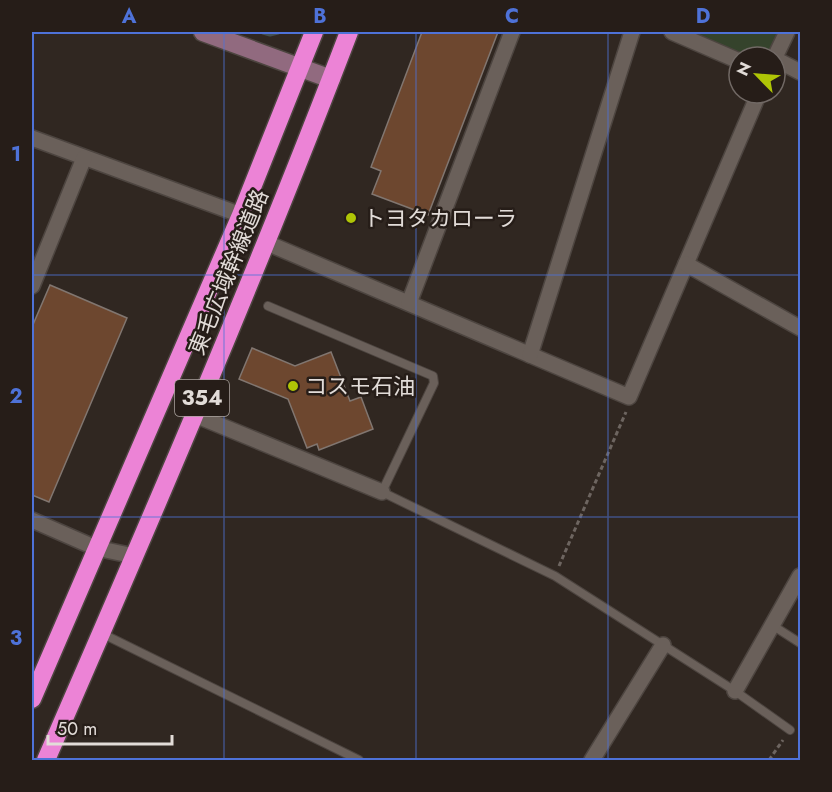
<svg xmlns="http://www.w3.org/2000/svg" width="832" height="792" font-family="Jost,'Noto Sans JP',sans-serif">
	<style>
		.green { fill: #35432c }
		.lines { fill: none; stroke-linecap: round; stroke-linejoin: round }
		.stream { stroke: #454f4f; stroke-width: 5 }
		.building { fill: #6d472f; stroke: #817670; stroke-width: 1.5 }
		.lane-casing { stroke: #4d4540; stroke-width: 10 }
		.street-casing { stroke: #4d4540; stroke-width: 18 }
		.secondary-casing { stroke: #4d4540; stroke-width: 21 }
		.highway-casing { stroke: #4d4540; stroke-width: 21 }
		.path { stroke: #6d6560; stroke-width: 3; stroke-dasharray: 4.5 3; stroke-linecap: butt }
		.lane { stroke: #6a605a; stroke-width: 8 }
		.street { stroke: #6a605a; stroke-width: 15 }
		.secondary { stroke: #916a7f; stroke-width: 18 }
		.highway { stroke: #ec83d6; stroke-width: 18 }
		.grid { fill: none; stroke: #4e72d8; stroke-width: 1.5; stroke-opacity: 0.55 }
		.poi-dot { fill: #afc506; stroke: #261d18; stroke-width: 2 }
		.labels { text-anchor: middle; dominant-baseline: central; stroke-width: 5; stroke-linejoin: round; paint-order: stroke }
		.shield { fill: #261d18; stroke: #aaa39e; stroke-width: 1.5 }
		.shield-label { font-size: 21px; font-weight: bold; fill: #e2dcd8 }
		.poi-label { font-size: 22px; fill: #e2dcd8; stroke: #261d18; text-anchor: start }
		.street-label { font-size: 22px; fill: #e2dcd8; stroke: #261d18 }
		.neatline { fill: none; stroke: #4e72d8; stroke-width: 2 }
		.grid-label { font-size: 20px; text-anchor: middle; font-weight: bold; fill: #4e72d8 }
	</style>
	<rect width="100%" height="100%" fill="#302721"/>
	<!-- green -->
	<path class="green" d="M 672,32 L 788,32 L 775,57 L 739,57 Z"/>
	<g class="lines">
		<!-- stream -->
		<path class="stream" d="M 263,32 L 270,34 L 278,32"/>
	</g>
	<!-- building -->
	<g class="building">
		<path d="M 422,32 L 498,32 L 428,215 L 372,194 L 381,171 L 371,167 Z"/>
		<path d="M 50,285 L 127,318 L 49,502 L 32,495 L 32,327 Z"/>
		<path d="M 252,348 L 295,366 L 331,352 L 350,401 L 361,397 L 373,429 L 319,450 L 317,444 L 307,448 L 288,399 L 239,379 Z"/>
	</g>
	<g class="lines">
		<!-- lane casing -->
		<g class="lane-casing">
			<g id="lane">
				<path d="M 268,306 L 433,376 L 434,383 L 382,492 L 555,576 L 735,691 L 790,730"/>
				<path d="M 772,625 L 800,643"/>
				<path d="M 101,633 L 359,760"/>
			</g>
		</g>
		<!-- street casing -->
		<g class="street-casing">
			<g id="street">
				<path d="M 672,32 L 739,61"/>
				<path d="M 775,57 L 787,32"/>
				<path d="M 775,59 L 800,72"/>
				<path d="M 32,138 L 241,215"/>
				<path d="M 267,243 L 629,397 L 759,93"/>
				<path d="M 686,264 L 800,328"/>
				<path d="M 32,286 L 84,158"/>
				<path d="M 409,303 L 512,32"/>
				<path d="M 530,355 L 632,32"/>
				<path d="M 195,415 L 382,492"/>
				<path d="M 32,520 L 96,548 L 134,556"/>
				<path d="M 735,691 L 800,576"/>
				<path d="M 592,760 L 663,645"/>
			</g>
		</g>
		<!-- secondary casing -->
		<g class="secondary-casing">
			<path id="secondary" d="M 203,32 L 331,79"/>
		</g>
		<!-- highway casing -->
		<g class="highway-casing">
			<g id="highway">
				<path d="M 32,699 L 241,215 L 314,32"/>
				<path d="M 46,760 C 151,519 255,278 349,32"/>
			</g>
		</g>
		<!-- path -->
		<g class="path">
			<path d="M 559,566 L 626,412"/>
			<path d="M 769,760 L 783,740"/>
		</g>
		<!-- lane -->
		<use href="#lane" class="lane"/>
		<!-- street -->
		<use href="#street" class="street"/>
		<!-- secondary -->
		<use href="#secondary" class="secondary"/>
		<!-- highway -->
		<use href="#highway" class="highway"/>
	</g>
	<!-- grid -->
	<path class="grid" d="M 224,32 L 224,760M 416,32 L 416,760M 608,32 L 608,760M 32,275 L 800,275M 32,517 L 800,517"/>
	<!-- markers -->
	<g class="poi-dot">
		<circle cx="351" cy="218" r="6"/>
		<circle cx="293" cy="386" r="6"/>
	</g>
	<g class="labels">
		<!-- shield labels -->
		<rect class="shield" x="175" y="380" width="54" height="36" rx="4.5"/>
		<g class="shield-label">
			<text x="202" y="398">354</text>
		</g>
		<!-- poi labels -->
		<g class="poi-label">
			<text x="363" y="218">トヨタカローラ</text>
			<text x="305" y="386">コスモ石油</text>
		</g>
		<!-- street labels -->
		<g class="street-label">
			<text transform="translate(228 272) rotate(-68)">東毛広域幹線道路</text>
		</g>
	</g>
	<!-- border -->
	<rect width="832" height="792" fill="none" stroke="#261d18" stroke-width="66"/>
	<!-- north arrow -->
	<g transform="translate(757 75) rotate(295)"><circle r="28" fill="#261d18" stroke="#716965" stroke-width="1.5"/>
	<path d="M0-4.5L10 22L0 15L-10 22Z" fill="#afc506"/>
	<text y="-9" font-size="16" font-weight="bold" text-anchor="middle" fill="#e2dcd8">N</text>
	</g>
	<!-- scale -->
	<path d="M48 735v9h124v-9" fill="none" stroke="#e2dcd8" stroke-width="3"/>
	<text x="57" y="735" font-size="18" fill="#e2dcd8" stroke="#261d18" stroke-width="4.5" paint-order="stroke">50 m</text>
	<rect x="33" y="33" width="766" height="726" class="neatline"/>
	<g class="grid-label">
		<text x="129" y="23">A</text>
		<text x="320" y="23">B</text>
		<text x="512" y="23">C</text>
		<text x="703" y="23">D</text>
		<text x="16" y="161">1</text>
		<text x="16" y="403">2</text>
		<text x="16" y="645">3</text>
	</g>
</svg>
